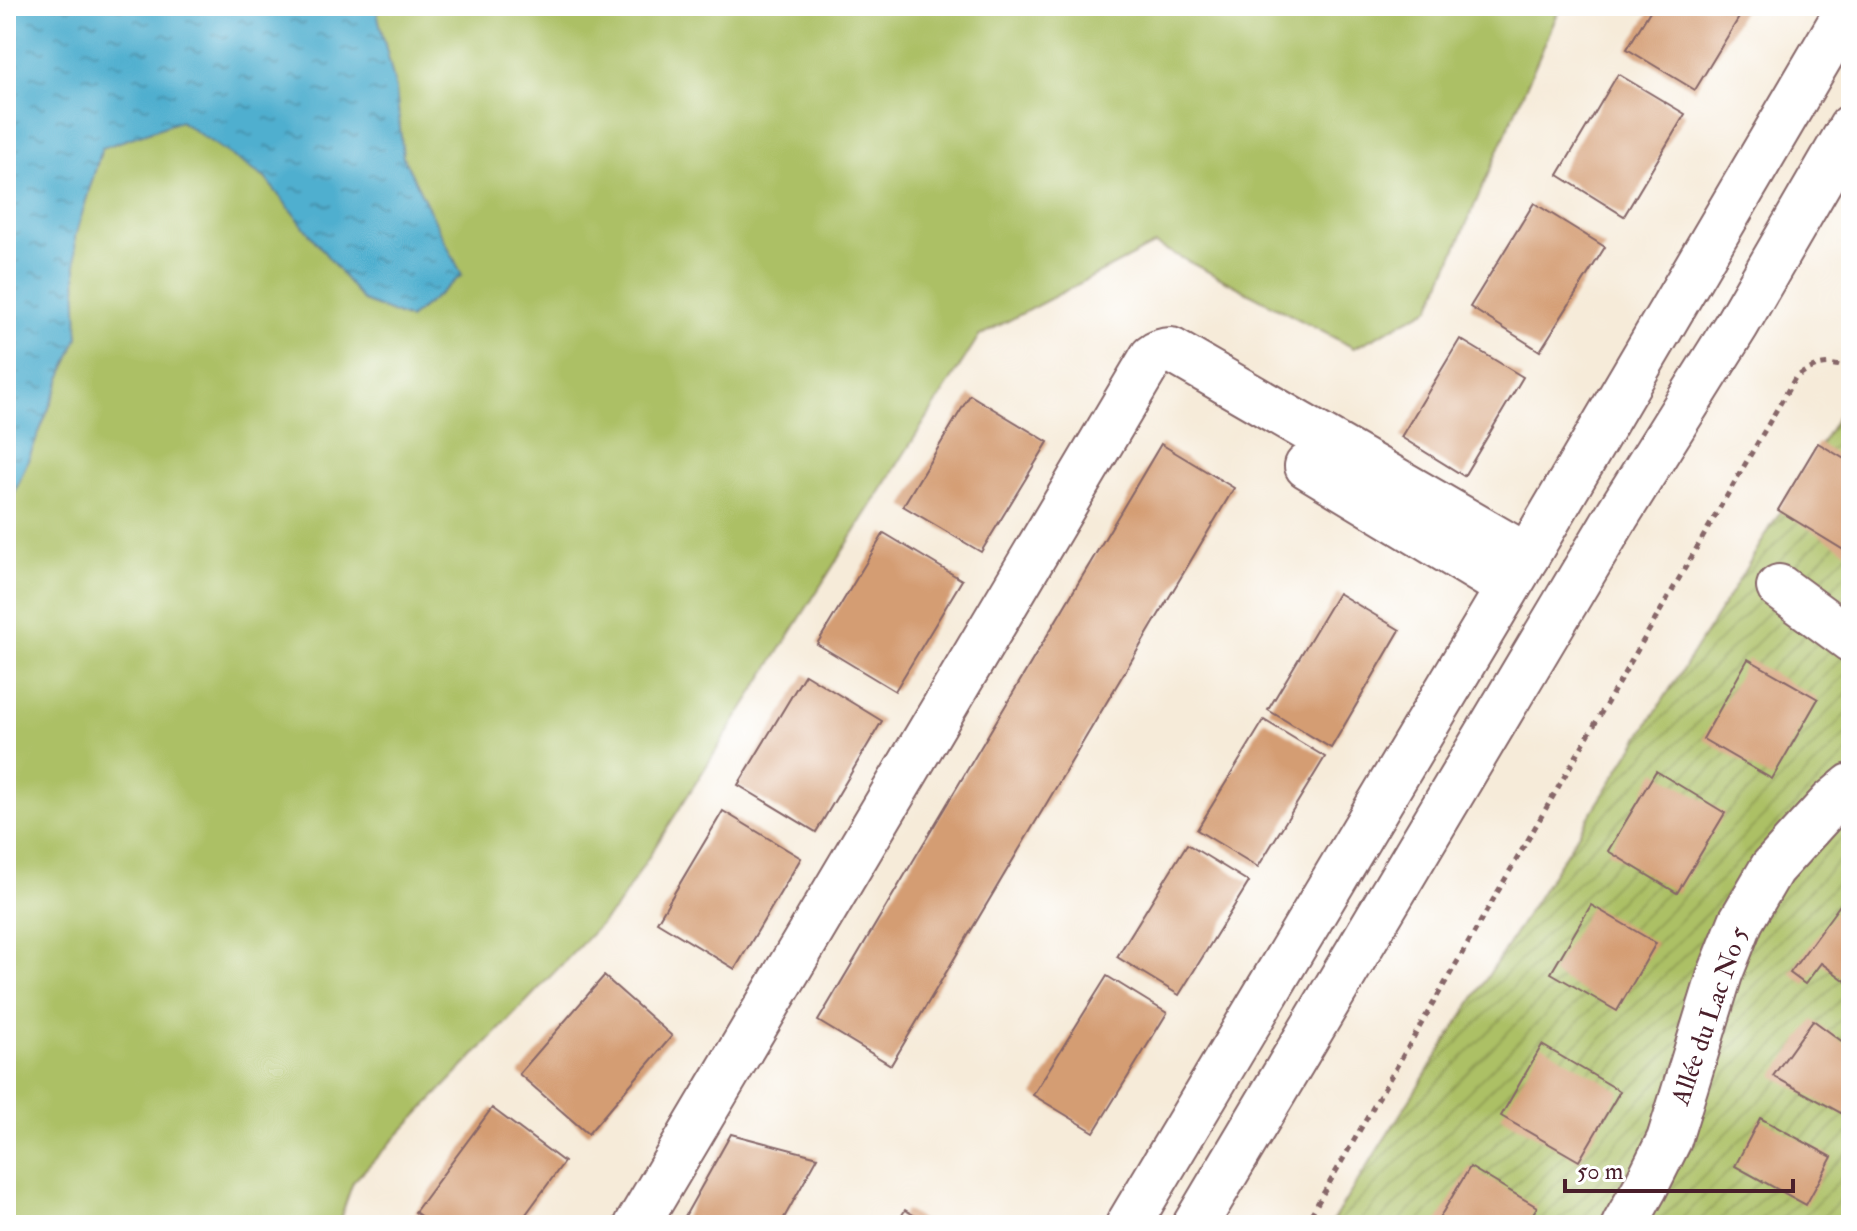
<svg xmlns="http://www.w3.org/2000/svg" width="1857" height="1231" font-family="'IM FELL Double Pica',serif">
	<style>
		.grass { fill: #acc065; stroke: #7b7048; stroke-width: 2 }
		.garden { fill: url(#garden-furrows); stroke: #7b7048; stroke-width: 2 }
		.water { fill: url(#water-ripples); stroke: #4d677d; stroke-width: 2 }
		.building { fill: #d49d73 }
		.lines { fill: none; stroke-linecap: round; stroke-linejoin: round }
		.minor-casing { stroke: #866668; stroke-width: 48 }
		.path { stroke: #866668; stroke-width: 5; stroke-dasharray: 6 6; stroke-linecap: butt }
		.minor { stroke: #fff; stroke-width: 44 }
		.labels { text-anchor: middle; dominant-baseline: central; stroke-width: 8; stroke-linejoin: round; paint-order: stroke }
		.street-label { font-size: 26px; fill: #4a1f2b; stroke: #fff }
	</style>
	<defs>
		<pattern id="garden-furrows" width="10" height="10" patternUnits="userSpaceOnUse" patternTransform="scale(2)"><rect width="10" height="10" fill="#acc065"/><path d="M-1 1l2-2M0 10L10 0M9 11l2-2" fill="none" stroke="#8e9b53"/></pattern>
		<pattern id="water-ripples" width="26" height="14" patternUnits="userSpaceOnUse" patternTransform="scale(2)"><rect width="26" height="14" fill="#50afcf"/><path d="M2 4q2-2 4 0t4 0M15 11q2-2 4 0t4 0" fill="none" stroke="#448ea8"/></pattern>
	</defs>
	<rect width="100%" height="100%" fill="#fff"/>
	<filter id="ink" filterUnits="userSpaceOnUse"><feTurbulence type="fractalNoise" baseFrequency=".0125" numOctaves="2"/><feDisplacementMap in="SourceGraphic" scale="16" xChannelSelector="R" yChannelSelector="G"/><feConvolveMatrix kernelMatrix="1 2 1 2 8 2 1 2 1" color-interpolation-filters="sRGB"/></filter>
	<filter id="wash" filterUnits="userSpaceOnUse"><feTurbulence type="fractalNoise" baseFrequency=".006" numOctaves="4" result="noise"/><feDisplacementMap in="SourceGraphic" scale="32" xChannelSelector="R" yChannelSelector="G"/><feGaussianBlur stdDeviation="1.8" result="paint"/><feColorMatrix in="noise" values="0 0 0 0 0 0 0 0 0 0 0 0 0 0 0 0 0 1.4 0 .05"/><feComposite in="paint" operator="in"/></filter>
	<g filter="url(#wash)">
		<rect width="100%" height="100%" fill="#f6ebd9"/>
		<!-- grass -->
		<path class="grass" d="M 6,6 L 1561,6 L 1430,308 L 1354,348 L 1155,244 L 979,336 L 617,907 L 353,1182 L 338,1225 L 6,1225 Z"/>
		<!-- garden -->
		<path class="garden" d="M 1851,394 L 1851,1225 L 1330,1225 L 1731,593 Z"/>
		<!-- water -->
		<path class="water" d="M 6,6 L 373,6 L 376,8 L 396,89 L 403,157 L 462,275 L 409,319 L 363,301 L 265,178 L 180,121 L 102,148 L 75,237 L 78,337 L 6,514 Z"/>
		<g id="blocks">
			<!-- building -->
			<g class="building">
				<path d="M 1653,6 L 1746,6 L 1695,90 L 1627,49 Z"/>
				<path d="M 1618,74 L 1685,114 L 1624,216 L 1558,175 Z"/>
				<path d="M 1534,203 L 1605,247 L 1540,351 L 1470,307 Z"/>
				<path d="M 1460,339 L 1523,377 L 1464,476 L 1401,437 Z"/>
				<path d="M 970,395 L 1048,442 L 981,552 L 903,506 Z"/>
				<path d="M 1818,443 L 1851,463 L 1851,545 L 1847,552 L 1778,510 Z"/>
				<path d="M 1161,444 L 1234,488 L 891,1065 L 818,1021 Z"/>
				<path d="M 884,533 L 962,580 L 895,691 L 817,644 Z"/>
				<path d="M 1338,593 L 1400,630 L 1331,748 L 1268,710 Z"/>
				<path d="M 1748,659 L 1818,699 L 1772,779 L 1703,739 Z"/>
				<path d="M 805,674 L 882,721 L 816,832 L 738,785 Z"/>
				<path d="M 1264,720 L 1325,757 L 1258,867 L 1197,830 Z"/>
				<path d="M 1656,771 L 1725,813 L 1677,893 L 1608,851 Z"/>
				<path d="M 723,811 L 801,858 L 735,969 L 657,922 Z"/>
				<path d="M 1187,844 L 1249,882 L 1179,995 L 1117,957 Z"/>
				<path d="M 1845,898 L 1851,902 L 1851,985 L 1821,963 L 1805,984 L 1790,973 Z"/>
				<path d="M 1591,905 L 1656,943 L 1617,1011 L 1551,973 Z"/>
				<path d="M 604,976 L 672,1036 L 588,1134 L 519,1074 Z"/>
				<path d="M 1107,976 L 1167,1013 L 1094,1132 L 1033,1095 Z"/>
				<path d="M 1813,1020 L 1851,1048 L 1851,1112 L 1848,1117 L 1773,1076 Z"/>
				<path d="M 1542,1045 L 1620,1091 L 1579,1161 L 1501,1116 Z"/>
				<path d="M 492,1108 L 564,1162 L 518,1225 L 433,1225 L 415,1212 Z"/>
				<path d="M 1760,1118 L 1832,1157 L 1806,1205 L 1735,1166 Z"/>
				<path d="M 731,1134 L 818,1157 L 780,1225 L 680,1225 Z"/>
				<path d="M 1470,1167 L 1537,1207 L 1526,1225 L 1435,1225 Z"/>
				<path d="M 905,1210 L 931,1225 L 896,1225 Z"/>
			</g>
		</g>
	</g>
	<g filter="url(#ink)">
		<use href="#blocks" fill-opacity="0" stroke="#866668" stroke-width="2"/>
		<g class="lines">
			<!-- minor casing -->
			<g class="minor-casing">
				<g id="minor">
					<path d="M 1307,466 L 1507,587"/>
					<path d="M 1779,587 L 1851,640"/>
					<path d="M 637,1225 L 1152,357 C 1158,352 1163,350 1171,350 L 1527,556"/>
					<path d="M 1128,1225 L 1527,556 L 1850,6"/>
					<path d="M 1195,1225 L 1618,514 L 1737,324 L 1851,127"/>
					<path d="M 1624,1225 L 1645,1188 L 1669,1140 L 1720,974 L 1741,921 L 1772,868 L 1832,802 L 1851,786"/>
				</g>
			</g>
			<!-- path -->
			<path class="path" d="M 1305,1225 L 1795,378 C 1814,364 1830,360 1851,370"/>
			<!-- minor -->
			<use href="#minor" class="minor"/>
		</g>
	</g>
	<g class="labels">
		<!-- street labels -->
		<g class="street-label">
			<text transform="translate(1710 1016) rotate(-71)">Allée du Lac No 5</text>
		</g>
	</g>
	<!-- margin -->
	<rect width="1857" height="1231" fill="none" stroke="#fff" stroke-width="32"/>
	<!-- scale -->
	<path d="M1565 1179v12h228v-12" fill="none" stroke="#4a1f2b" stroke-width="4"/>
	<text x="1577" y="1179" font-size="24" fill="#4a1f2b" stroke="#ffffff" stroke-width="6" paint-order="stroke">50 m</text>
</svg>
